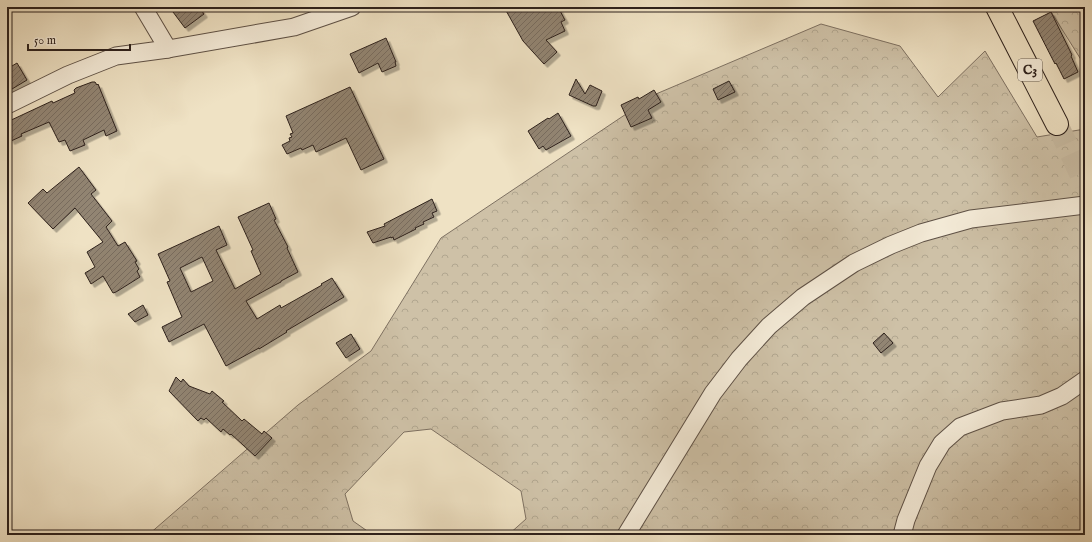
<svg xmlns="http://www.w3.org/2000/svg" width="1092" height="542" font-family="'IM FELL English',serif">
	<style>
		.forest { fill: url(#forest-crowns); stroke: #7e7162 }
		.building { fill: url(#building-hatch); stroke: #2d211c; fill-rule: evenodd; filter: url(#shadow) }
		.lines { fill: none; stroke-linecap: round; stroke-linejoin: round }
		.highway-tunnel { stroke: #c8bba2; stroke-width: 22; stroke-dasharray: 22 11; stroke-linecap: butt }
		.minor-casing { stroke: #5e5146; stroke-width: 19 }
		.highway-casing { stroke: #2d211c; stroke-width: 24 }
		.minor { stroke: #f5ecd9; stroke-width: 17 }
		.highway { stroke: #efe2c4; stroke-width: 22 }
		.labels { text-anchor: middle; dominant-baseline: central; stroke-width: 4; stroke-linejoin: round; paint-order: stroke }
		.shield { fill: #f5ecd9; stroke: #695e55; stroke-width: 1 }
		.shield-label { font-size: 13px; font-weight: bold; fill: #2d211c }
	</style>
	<defs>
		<pattern id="forest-crowns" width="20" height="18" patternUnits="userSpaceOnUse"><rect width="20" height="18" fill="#cec1a7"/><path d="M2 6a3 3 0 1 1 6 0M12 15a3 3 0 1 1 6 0" fill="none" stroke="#b1a68f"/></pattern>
		<pattern id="building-hatch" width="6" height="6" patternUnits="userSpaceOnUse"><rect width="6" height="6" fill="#928573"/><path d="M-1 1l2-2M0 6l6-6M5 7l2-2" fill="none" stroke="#786c5e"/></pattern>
		<filter id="shadow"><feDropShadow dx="3.5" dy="3.5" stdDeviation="0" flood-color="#0004"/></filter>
	</defs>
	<rect width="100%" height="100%" fill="#efe2c4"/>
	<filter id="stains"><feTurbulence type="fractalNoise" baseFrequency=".005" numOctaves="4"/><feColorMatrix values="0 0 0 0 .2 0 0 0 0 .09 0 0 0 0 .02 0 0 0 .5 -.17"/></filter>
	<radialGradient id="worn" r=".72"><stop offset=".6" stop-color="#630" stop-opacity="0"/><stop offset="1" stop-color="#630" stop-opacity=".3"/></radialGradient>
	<!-- forest -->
	<g class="forest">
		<path d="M 1048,7 L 1085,7 L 1085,66 Z"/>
		<path d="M 821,24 L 900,46 L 938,97 L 985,51 L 1037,137 L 1085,129 L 1085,535 L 508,535 L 526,519 L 521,491 L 431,429 L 404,432 L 345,494 L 353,521 L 373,535 L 148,535 L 298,405 L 371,351 L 441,238 L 656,94 Z"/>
	</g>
	<!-- building -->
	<g class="building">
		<path d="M 180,7 L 199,7 L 204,14 L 185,28 L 173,12 Z"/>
		<path d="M 504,7 L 558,7 L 565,20 L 561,22 L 565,31 L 546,40 L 557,52 L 544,64 L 523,41 Z"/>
		<path d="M 1051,12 L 1072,55 L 1071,56 L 1078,72 L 1064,79 L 1056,63 L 1055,64 L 1033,21 Z"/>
		<path d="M 386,38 L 396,62 L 395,62 L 396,66 L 382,72 L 378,63 L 359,73 L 350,54 Z"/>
		<path d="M 17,63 L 27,80 L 7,92 L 7,69 Z"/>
		<path d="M 576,79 L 585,94 L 590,85 L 602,91 L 596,106 L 593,106 L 569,95 Z"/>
		<path d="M 729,81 L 735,92 L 718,100 L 713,89 Z"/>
		<path d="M 92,82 L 95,82 L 97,85 L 98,84 L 117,131 L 106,136 L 104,130 L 83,140 L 85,145 L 70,151 L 65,140 L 59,142 L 49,122 L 21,134 L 22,136 L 11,141 L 7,133 L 7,122 L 52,101 L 53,103 L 75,93 L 74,90 L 76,88 Z"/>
		<path d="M 350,87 L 384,159 L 361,170 L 346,138 L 316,152 L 313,145 L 302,150 L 301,148 L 287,154 L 282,145 L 290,141 L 289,138 L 292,137 L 290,134 L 293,133 L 286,116 Z"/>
		<path d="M 654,90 L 661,102 L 648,110 L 652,118 L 631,127 L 621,105 L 638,97 L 639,99 Z"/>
		<path d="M 558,113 L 571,136 L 546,150 L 543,146 L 539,149 L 528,131 L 548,118 L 549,119 Z"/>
		<path d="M 79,167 L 96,190 L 91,194 L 112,221 L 106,227 L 118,246 L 125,242 L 137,261 L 135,262 L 139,269 L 137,271 L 140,277 L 116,292 L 113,293 L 103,276 L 91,284 L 85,273 L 95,267 L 87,252 L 103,242 L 75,208 L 53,229 L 28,203 L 43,189 L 47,193 Z"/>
		<path d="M 432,199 L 437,211 L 432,213 L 434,217 L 423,222 L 424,224 L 415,228 L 416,229 L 394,240 L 393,237 L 391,238 L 391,237 L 373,243 L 367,232 L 385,226 L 384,224 Z"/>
		<path d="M 269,203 L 276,219 L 274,220 L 288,247 L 287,248 L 298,272 L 281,281 L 281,282 L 275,285 L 246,301 L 257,319 L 280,305 L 281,308 L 322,285 L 321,284 L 332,278 L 344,297 L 286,331 L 287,332 L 259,349 L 259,348 L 226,366 L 204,324 L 169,342 L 162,327 L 182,317 L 167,282 L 170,281 L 158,254 L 219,226 L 227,245 L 216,250 L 235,289 L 261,274 L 251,251 L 253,250 L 238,217 ZM 202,257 L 213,281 L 191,292 L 180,268 Z"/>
		<path d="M 143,305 L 148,315 L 135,322 L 128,314 Z"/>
		<path d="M 884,333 L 893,343 L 881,353 L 873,343 Z"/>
		<path d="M 351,334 L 360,349 L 346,358 L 336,343 Z"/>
		<path d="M 176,377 L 181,382 L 183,379 L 189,386 L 210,394 L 212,391 L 224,401 L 222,402 L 242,421 L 244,419 L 262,434 L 264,431 L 272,438 L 255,456 L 231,434 L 230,435 L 223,429 L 221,432 L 206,418 L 204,420 L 201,418 L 198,421 L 169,391 Z"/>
	</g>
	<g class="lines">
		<!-- highway-tunnel -->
		<path class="highway-tunnel" d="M 1057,124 L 1085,184"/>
		<!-- minor casing -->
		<g class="minor-casing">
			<g id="minor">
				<path d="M 143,7 L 168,49"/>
				<path d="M 7,105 L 68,75 L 116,56 L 168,49 L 294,27 L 352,7"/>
				<path d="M 626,535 L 713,393 L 739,359 L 769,326 L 803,297 L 854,263 L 891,245 L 921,233 L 971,219 L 1085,205"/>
				<path d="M 902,535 L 906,520 L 928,466 L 942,443 L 960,427 L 1002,411 L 1041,405 L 1062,396 L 1085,380"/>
			</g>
		</g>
		<!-- highway casing -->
		<g class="highway-casing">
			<path id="highway" d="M 997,7 L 1057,124"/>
		</g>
		<!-- minor -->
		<use href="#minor" class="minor"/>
		<!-- highway -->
		<use href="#highway" class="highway"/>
	</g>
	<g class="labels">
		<!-- shield labels -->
		<rect class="shield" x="1018" y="59" width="24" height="22" rx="3"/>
		<g class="shield-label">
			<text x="1030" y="70">C3</text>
		</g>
	</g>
	<!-- margin -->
	<rect width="1092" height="542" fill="none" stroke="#efe2c4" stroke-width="24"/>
	<rect x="8" y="8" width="1076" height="526" fill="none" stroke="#2d211c" stroke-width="2"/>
	<rect x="12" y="12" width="1068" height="518" fill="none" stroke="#2d211c"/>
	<!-- scale -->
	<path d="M28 44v6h102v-6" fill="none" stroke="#2d211c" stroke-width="2"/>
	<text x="34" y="44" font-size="12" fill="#2d211c" stroke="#f5ecd9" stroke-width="3" paint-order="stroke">50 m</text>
	<rect width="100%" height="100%" filter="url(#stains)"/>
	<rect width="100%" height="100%" fill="url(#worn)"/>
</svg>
